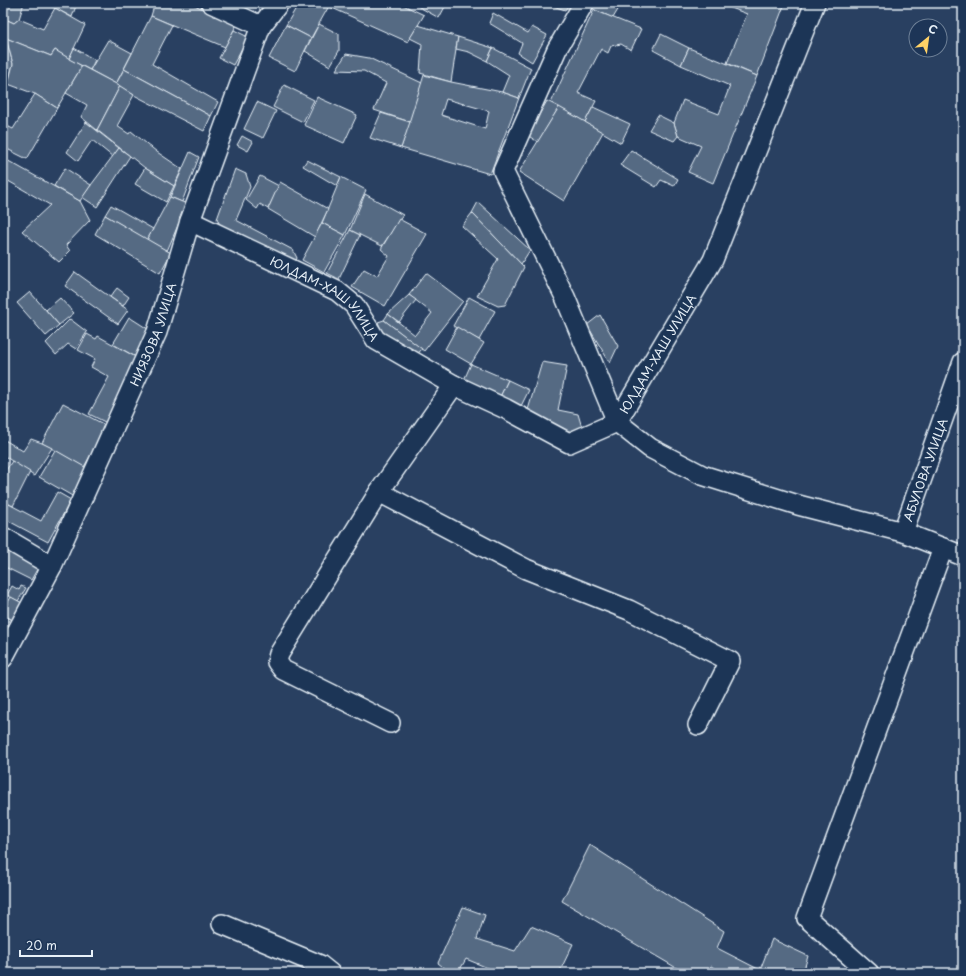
<svg xmlns="http://www.w3.org/2000/svg" width="966" height="976" font-family="'Playpen Sans',sans-serif">
	<style>
		.building { fill: #556a83; stroke: #e8f1f8; fill-rule: evenodd }
		.lines { fill: none; stroke-linecap: round; stroke-linejoin: round }
		.minor-casing { stroke: #e8f1f8; stroke-width: 22 }
		.minor { stroke: #1d3557; stroke-width: 19 }
		.labels { text-anchor: middle; dominant-baseline: central; stroke-width: 4; stroke-linejoin: round; paint-order: stroke }
		.street-label { font-size: 12px; fill: #e8f1f8; stroke: #1d3557 }
	</style>
	<rect width="100%" height="100%" fill="#294061"/>
	<filter id="ink" filterUnits="userSpaceOnUse"><feTurbulence type="fractalNoise" baseFrequency=".025" numOctaves="2"/><feDisplacementMap in="SourceGraphic" scale="8" xChannelSelector="R" yChannelSelector="G"/><feConvolveMatrix kernelMatrix="1 2 1 2 8 2 1 2 1" color-interpolation-filters="sRGB"/></filter>
	<g filter="url(#ink)">
		<!-- building -->
		<g class="building">
			<path d="M 3,3 L 24,3 L 19,19 L 14,23 L 3,18 Z"/>
			<path d="M 53,3 L 77,3 L 72,17 L 51,6 Z"/>
			<path d="M 155,3 L 190,3 L 237,24 L 225,47 L 151,16 Z"/>
			<path d="M 299,3 L 321,3 L 329,6 L 311,38 L 286,25 Z"/>
			<path d="M 321,3 L 399,3 L 424,15 L 408,42 Z"/>
			<path d="M 412,3 L 447,3 L 439,18 Z"/>
			<path d="M 544,3 L 570,3 L 565,10 Z"/>
			<path d="M 594,3 L 622,3 L 613,18 L 591,8 Z"/>
			<path d="M 718,3 L 785,3 L 757,76 L 727,63 L 747,14 Z"/>
			<path d="M 55,8 L 85,25 L 69,59 L 55,50 L 51,56 L 3,37 L 3,18 L 14,23 L 19,19 L 43,29 Z"/>
			<path d="M 594,10 L 641,29 L 631,50 L 621,44 L 611,46 L 608,53 L 601,49 L 578,93 L 596,101 L 585,122 L 551,103 Z"/>
			<path d="M 493,13 L 528,33 L 532,27 L 547,35 L 532,62 L 518,53 L 522,43 L 489,23 Z"/>
			<path d="M 151,16 L 172,25 L 152,64 L 218,102 L 211,116 L 124,69 Z"/>
			<path d="M 319,24 L 339,34 L 339,51 L 330,66 L 305,51 Z"/>
			<path d="M 286,25 L 311,38 L 295,71 L 269,58 Z"/>
			<path d="M 418,25 L 458,37 L 451,82 L 420,73 L 422,44 L 410,38 Z"/>
			<path d="M 234,30 L 248,37 L 233,65 L 219,58 Z"/>
			<path d="M 661,34 L 689,48 L 681,65 L 653,50 Z"/>
			<path d="M 3,37 L 6,38 L 13,64 L 8,84 L 3,82 Z"/>
			<path d="M 458,37 L 493,48 L 487,61 L 469,52 L 456,49 Z"/>
			<path d="M 6,38 L 51,56 L 55,50 L 82,66 L 57,108 L 35,94 L 8,84 L 13,64 Z"/>
			<path d="M 108,40 L 132,53 L 116,84 L 90,70 Z"/>
			<path d="M 74,48 L 95,60 L 90,70 L 69,59 Z"/>
			<path d="M 493,48 L 531,68 L 519,98 L 502,92 L 509,75 L 487,61 Z"/>
			<path d="M 689,48 L 757,76 L 713,183 L 688,172 L 701,146 L 678,136 L 674,123 L 683,100 L 719,114 L 730,86 L 681,65 Z"/>
			<path d="M 346,54 L 369,58 L 422,83 L 410,122 L 374,110 L 386,83 L 364,71 L 336,70 Z"/>
			<path d="M 82,66 L 120,86 L 97,130 L 81,117 L 87,105 L 66,93 Z"/>
			<path d="M 124,69 L 211,116 L 204,131 L 134,95 L 116,84 Z"/>
			<path d="M 424,75 L 451,82 L 502,92 L 519,98 L 490,174 L 401,148 ZM 446,99 L 489,111 L 485,129 L 441,115 Z"/>
			<path d="M 3,82 L 8,84 L 3,101 Z"/>
			<path d="M 284,85 L 314,100 L 303,122 L 273,107 Z"/>
			<path d="M 120,86 L 134,95 L 117,126 L 129,134 L 131,131 L 157,152 L 182,169 L 174,186 L 145,168 L 97,130 Z"/>
			<path d="M 35,94 L 57,108 L 27,159 L 3,147 L 3,124 L 13,129 Z"/>
			<path d="M 317,97 L 357,115 L 344,143 L 304,125 Z"/>
			<path d="M 547,101 L 559,107 L 538,142 L 527,135 Z"/>
			<path d="M 257,102 L 276,111 L 263,138 L 244,129 Z"/>
			<path d="M 559,107 L 603,132 L 564,201 L 519,172 Z"/>
			<path d="M 593,107 L 630,124 L 621,143 L 585,122 Z"/>
			<path d="M 381,113 L 410,122 L 401,148 L 370,138 Z"/>
			<path d="M 658,115 L 674,123 L 678,136 L 674,141 L 649,130 Z"/>
			<path d="M 86,122 L 119,148 L 113,157 L 92,140 L 78,161 L 67,152 Z"/>
			<path d="M 242,136 L 253,142 L 248,151 L 237,145 Z"/>
			<path d="M 119,148 L 130,156 L 97,207 L 82,197 Z"/>
			<path d="M 631,150 L 678,179 L 674,186 L 661,180 L 656,187 L 620,165 Z"/>
			<path d="M 190,152 L 199,157 L 182,202 L 170,197 Z"/>
			<path d="M 3,158 L 80,201 L 90,220 L 66,245 L 70,251 L 59,262 L 22,231 L 50,205 L 3,178 Z"/>
			<path d="M 307,160 L 341,177 L 337,186 L 303,166 Z"/>
			<path d="M 65,168 L 91,185 L 80,201 L 54,186 Z"/>
			<path d="M 145,168 L 174,186 L 166,202 L 135,184 Z"/>
			<path d="M 235,169 L 246,174 L 250,187 L 236,220 L 293,250 L 297,258 L 295,263 L 223,231 L 217,219 Z"/>
			<path d="M 260,176 L 279,186 L 268,209 L 260,204 L 257,209 L 246,200 Z"/>
			<path d="M 341,177 L 366,190 L 345,235 L 322,223 Z"/>
			<path d="M 280,182 L 328,209 L 315,237 L 268,209 Z"/>
			<path d="M 365,194 L 403,215 L 382,246 L 350,230 Z"/>
			<path d="M 170,197 L 187,204 L 167,251 L 147,240 Z"/>
			<path d="M 478,202 L 530,250 L 521,264 L 472,213 Z"/>
			<path d="M 111,205 L 153,229 L 147,240 L 105,215 Z"/>
			<path d="M 472,213 L 524,267 L 505,305 L 498,306 L 477,296 L 498,259 L 462,226 Z"/>
			<path d="M 105,215 L 171,253 L 160,273 L 95,234 Z"/>
			<path d="M 399,219 L 427,234 L 385,306 L 352,287 L 364,269 L 377,276 L 389,256 L 381,249 Z"/>
			<path d="M 322,223 L 345,235 L 324,272 L 302,260 Z"/>
			<path d="M 350,230 L 360,235 L 339,279 L 327,273 Z"/>
			<path d="M 75,272 L 128,310 L 118,324 L 65,286 Z"/>
			<path d="M 426,273 L 463,301 L 424,351 L 384,320 L 388,314 L 415,335 L 432,313 L 409,295 Z"/>
			<path d="M 117,288 L 129,297 L 123,306 L 110,297 Z"/>
			<path d="M 30,292 L 59,325 L 46,336 L 17,303 Z"/>
			<path d="M 409,295 L 416,300 L 399,322 L 388,314 Z"/>
			<path d="M 469,297 L 495,311 L 479,340 L 453,326 Z"/>
			<path d="M 60,298 L 74,313 L 59,325 L 46,310 Z"/>
			<path d="M 600,315 L 618,346 L 610,363 L 587,325 Z"/>
			<path d="M 129,317 L 151,331 L 136,357 L 113,344 Z"/>
			<path d="M 70,319 L 87,332 L 76,349 L 68,344 L 56,355 L 46,343 Z"/>
			<path d="M 384,320 L 422,349 L 412,360 L 383,335 L 378,322 Z"/>
			<path d="M 457,327 L 484,343 L 471,364 L 445,349 Z"/>
			<path d="M 87,334 L 96,339 L 98,336 L 141,360 L 107,423 L 89,414 L 109,377 L 91,367 L 95,359 L 78,350 Z"/>
			<path d="M 542,362 L 567,366 L 558,410 L 578,414 L 583,431 L 570,435 L 528,410 Z"/>
			<path d="M 471,364 L 508,380 L 500,397 L 464,380 Z"/>
			<path d="M 508,380 L 529,390 L 521,406 L 500,397 Z"/>
			<path d="M 63,403 L 107,426 L 84,467 L 42,443 Z"/>
			<path d="M 3,439 L 23,451 L 31,439 L 42,443 L 52,448 L 34,476 L 3,455 Z"/>
			<path d="M 55,450 L 90,470 L 74,497 L 39,477 Z"/>
			<path d="M 12,461 L 30,472 L 13,506 L 3,501 L 3,475 Z"/>
			<path d="M 57,492 L 71,500 L 48,542 L 3,518 L 3,501 L 41,521 Z"/>
			<path d="M 3,546 L 39,566 L 31,580 L 3,566 Z"/>
			<path d="M 12,586 L 19,590 L 21,586 L 26,588 L 18,601 L 7,595 Z"/>
			<path d="M 11,597 L 24,604 L 14,621 L 3,614 L 3,611 Z"/>
			<path d="M 7,617 L 14,621 L 3,641 L 3,624 Z"/>
			<path d="M 590,845 L 724,931 L 717,948 L 760,970 L 772,939 L 808,956 L 803,973 L 723,973 L 711,966 L 705,973 L 685,973 L 562,901 Z"/>
			<path d="M 463,907 L 485,915 L 477,939 L 515,951 L 531,926 L 573,944 L 559,973 L 492,973 L 493,970 L 466,959 L 458,973 L 451,973 L 438,963 Z"/>
		</g>
		<g class="lines">
			<!-- minor casing -->
			<g class="minor-casing">
				<g id="minor">
					<path d="M 211,3 L 261,26"/>
					<path d="M 584,3 L 557,49 L 503,171 L 565,297 L 617,422 L 650,448 L 702,475 L 798,505 L 903,532 L 963,556"/>
					<path id="s1" d="M 190,221 L 337,291 L 354,305 L 376,340 L 454,385 L 506,409 L 569,443 L 617,422 L 713,260 L 815,3"/>
					<path d="M 379,492 L 526,569 L 629,610 L 730,661 L 698,725"/>
					<path id="s2" d="M 903,532 L 963,362"/>
					<path d="M 3,537 L 52,566"/>
					<path id="s3" d="M 3,658 L 52,566 L 157,332 L 190,221 L 261,26 L 279,3"/>
					<path d="M 390,723 L 283,670 L 277,662 L 279,654 L 379,492 L 454,385"/>
					<path d="M 222,924 L 320,965 L 330,973"/>
					<path d="M 869,973 L 807,918 L 943,548"/>
				</g>
			</g>
			<!-- minor -->
			<use href="#minor" class="minor"/>
		</g>
	</g>
	<g class="labels">
		<!-- street labels -->
		<g class="street-label">
			<text stroke="none"><textPath href="#s1" startOffset="158">ЮЛДАМ-ХАШ УЛИЦА</textPath></text>
			<text stroke="none"><textPath href="#s3" startOffset="357">НИЯЗОВА УЛИЦА</textPath></text>
			<text stroke="none"><textPath href="#s1" startOffset="577">ЮЛДАМ-ХАШ УЛИЦА</textPath></text>
			<text stroke="none"><textPath href="#s2" startOffset="66">АБУЛОВА УЛИЦА</textPath></text>
		</g>
	</g>
	<!-- margin -->
	<rect width="966" height="976" fill="none" stroke="#1d3557" stroke-width="16"/>
	<rect x="8" y="8" width="950" height="960" fill="none" stroke="#e8f1f8" stroke-width="1.5" filter="url(#ink)"/>
	<!-- north arrow -->
	<g transform="translate(928 38) rotate(29)"><circle r="19" fill="#1d3557" stroke="#6e8097"/>
	<path d="M0-3L7 15L0 10L-7 15Z" fill="#ffd166"/>
	<text y="-6" font-size="11" font-weight="bold" text-anchor="middle" fill="#e8f1f8">С</text>
	</g>
	<!-- scale -->
	<path d="M20 950v6h72v-6" fill="none" stroke="#e8f1f8" stroke-width="2"/>
	<text x="26" y="950" font-size="12" fill="#e8f1f8" stroke="#1d3557" stroke-width="3" paint-order="stroke">20 m</text>
</svg>
